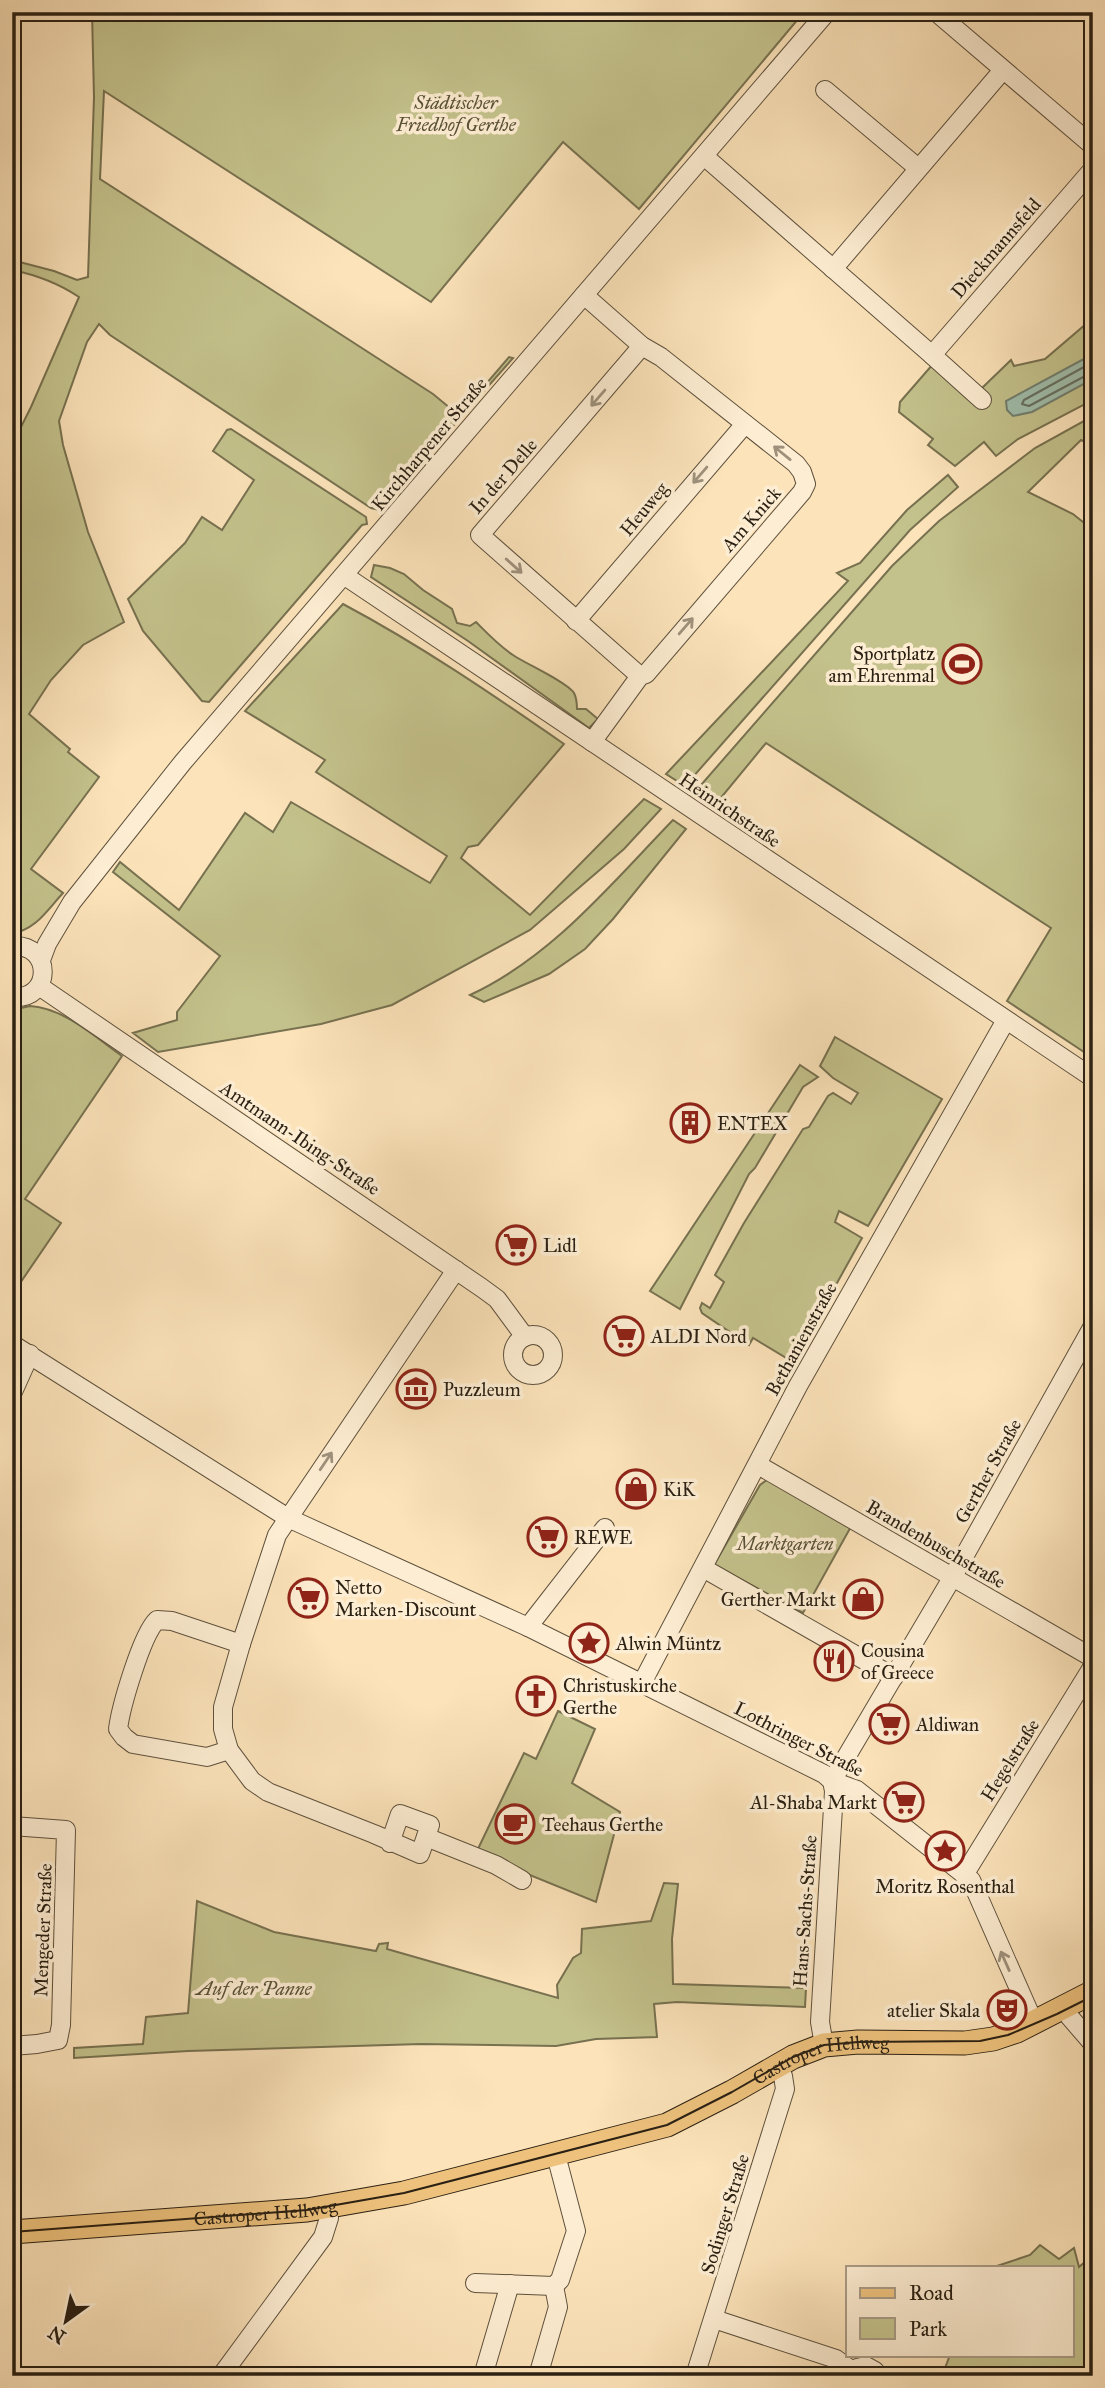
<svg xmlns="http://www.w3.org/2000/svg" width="1105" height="2388" font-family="'IM FELL Great Primer',serif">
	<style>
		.green { fill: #c4c28c; stroke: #777150; stroke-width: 2 }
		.water { fill: #a0beac; stroke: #717f6f; stroke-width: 2 }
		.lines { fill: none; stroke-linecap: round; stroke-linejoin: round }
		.shore { stroke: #656f60; stroke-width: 2 }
		.minor-casing { stroke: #5e513d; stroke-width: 20 }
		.major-casing { stroke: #2a2013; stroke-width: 25 }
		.minor { stroke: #fdedd2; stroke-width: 18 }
		.major { stroke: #eec27d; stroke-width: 23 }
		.tram { stroke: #2a2013; stroke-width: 2 }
		.oneway { stroke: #9e917c }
		.labels { text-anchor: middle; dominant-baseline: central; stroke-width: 7; stroke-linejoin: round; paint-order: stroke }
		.park-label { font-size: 19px; font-style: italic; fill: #585137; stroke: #fdedd2 }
		.street-label { font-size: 19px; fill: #2a2013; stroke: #fdedd2 }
		.poi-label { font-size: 19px; fill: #2a2013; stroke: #fdedd2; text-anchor: start }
	</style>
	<rect width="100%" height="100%" fill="#fce3ba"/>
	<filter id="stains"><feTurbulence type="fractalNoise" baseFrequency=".00286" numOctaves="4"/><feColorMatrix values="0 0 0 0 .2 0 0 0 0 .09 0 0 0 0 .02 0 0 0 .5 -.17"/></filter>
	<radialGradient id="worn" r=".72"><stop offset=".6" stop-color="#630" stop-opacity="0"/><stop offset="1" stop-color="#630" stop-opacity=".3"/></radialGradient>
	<!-- green -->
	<g class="green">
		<path d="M 92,12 L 804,12 L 639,209 L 563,142 L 431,302 L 104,91 L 100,179 L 433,394 L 456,413 L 462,412 L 509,357 L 513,358 L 379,510 L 371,508 L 110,335 L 99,324 L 87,342 L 59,421 L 63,445 L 88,532 L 124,622 L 83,645 L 51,680 L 29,714 L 70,749 L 68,752 L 99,777 L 31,869 L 63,893 C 48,909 35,931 12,933 L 12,445 L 31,407 L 79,297 C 58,283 37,275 12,270 L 12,260 L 54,271 L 77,280 L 88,277 L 94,97 Z"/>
		<path d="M 1093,318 L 1093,400 L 1018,439 L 996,456 L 984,442 L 955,466 L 928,445 L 933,439 L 899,412 L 900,402 L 933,364 L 981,389 L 1011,360 L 1014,366 L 1045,359 Z"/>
		<path d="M 1093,416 L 1093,446 L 1081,440 L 1028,492 L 1073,514 L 1093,530 L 1093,1058 L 1007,1001 L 1051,928 L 766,743 L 715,805 L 694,793 L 892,566 L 939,521 L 1035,448 Z"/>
		<path d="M 231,429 L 366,517 L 367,524 L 362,525 L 209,702 L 202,701 L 143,631 L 128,599 L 185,543 L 202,517 L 222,530 L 254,480 L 213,451 L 227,430 Z"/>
		<path d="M 948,475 L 958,487 L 910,530 L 685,786 L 666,774 L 848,581 L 837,573 L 860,563 L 907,510 Z"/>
		<path d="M 374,565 L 390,568 L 404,574 L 423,590 L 452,609 L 457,623 L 470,626 L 476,622 C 488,634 498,645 513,655 C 526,664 567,682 574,693 C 576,697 577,704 577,709 L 586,709 L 598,719 L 589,728 L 468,641 L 371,577 Z"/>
		<path d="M 343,604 C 420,645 492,694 564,744 L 478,845 L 468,847 L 461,858 L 530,915 L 644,799 L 661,809 L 624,849 L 530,930 L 392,1005 L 321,1024 L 158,1052 L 133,1033 L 177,1020 L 177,1012 L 220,956 L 113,872 L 120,862 L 179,910 L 245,813 L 273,832 L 291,802 L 430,883 L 447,856 L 316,772 L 325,760 L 245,711 Z"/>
		<path d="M 673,820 L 686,829 L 613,919 L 585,949 L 549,974 L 484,1002 L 470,995 C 552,957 611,884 673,820 Z"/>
		<path d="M 30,1006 C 64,1008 95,1037 122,1056 L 25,1199 L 61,1223 L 12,1295 L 12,1010 Z"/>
		<path d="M 835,1037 L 942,1099 L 868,1226 L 839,1211 L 835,1222 L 862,1238 L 793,1362 L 753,1338 L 749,1345 L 702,1313 L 700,1308 L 702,1303 L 710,1308 L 724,1282 L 715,1275 L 744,1223 L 803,1129 L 809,1127 L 828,1096 L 833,1093 L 851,1104 L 858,1093 L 833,1078 L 820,1066 Z"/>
		<path d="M 800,1065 L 818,1077 L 803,1087 L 755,1168 L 749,1174 L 680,1309 L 650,1291 Z"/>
		<path d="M 772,1476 L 853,1523 L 803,1613 L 714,1565 L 760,1485 Z"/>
		<path d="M 558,1711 L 595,1729 L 572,1783 L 620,1812 L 596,1902 L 476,1853 L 524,1753 L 536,1759 Z"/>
		<path d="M 664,1883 L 678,1884 L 672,1939 L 673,1984 L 806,1988 L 805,2007 L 677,2002 L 654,2004 L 657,2037 L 596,2039 L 556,2046 L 421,2044 L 188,2051 L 74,2058 L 74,2048 L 143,2044 L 146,2017 L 188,2013 L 197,1901 L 274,1932 L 376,1951 L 379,1944 L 388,1943 L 387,1949 L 558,1998 L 557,1985 L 573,1958 L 581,1953 L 582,1929 L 651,1921 Z"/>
		<path d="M 1040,2245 L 1059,2259 L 1074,2248 L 1079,2267 L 1093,2255 L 1093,2376 L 942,2376 L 950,2355 L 1072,2355 L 1072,2267 L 994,2267 L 1030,2255 Z"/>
	</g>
	<!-- water -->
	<path class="water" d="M 1093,354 L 1093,379 L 1032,412 L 1013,416 L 1007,410 L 1006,401 Z"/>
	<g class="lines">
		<!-- shore -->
		<path class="shore" d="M 1093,362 L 1024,400 L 1022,404 L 1029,406 L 1087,375 L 1093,374"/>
		<!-- minor casing -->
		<g class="minor-casing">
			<g id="minor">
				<path d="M 936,12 L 1093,146"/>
				<path d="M 825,90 L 918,168"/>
				<path d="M 704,156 L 932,355 L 1093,169"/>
				<path d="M 833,269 L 1003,70"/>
				<path d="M 584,295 L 642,346 L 661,357 L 796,464 L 802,472 L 806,484 L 802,492 L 646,674 L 640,676 L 592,742"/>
				<path d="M 932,355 L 982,400"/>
				<path d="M 345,576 L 1093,1078"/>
				<path d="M 576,621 L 745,424"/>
				<path d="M 640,676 L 480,535 L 642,346"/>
				<path d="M 12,946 C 53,943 53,1001 12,997"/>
				<path d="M 41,960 L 47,944 L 72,902 L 183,762 L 827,12"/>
				<path d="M 39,986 L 482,1288 L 497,1299 L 525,1337"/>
				<circle cx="533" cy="1355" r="20"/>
				<path d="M 12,1344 L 288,1518 L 528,1627 L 824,1774 L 832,1781 L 857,1790 L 971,1880 L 1034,2023"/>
				<path d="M 12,1394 L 30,1354"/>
				<path d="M 758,1465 L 1093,1658"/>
				<path d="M 703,1568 L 894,1677"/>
				<path d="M 528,1627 L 605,1528"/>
				<path d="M 642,1683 L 798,1386 L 1006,1020"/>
				<path d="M 229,1750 L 207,1757 L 133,1744 L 124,1737 L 118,1729 C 121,1706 142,1634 157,1620 L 172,1621 L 241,1644"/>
				<path d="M 832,1781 L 952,1578 L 1093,1326"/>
				<path d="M 12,1826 L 66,1830 L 61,2025 L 58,2040 L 37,2044 L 12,2046"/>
				<path d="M 426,1837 L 496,1865 L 522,1880"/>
				<path d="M 390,1843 L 400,1814 L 430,1825 L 420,1854 L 374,1834 L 268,1792 L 252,1781 L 229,1750 L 223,1729 L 223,1707 L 241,1644 L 277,1535 L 456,1270"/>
				<path d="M 964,1875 L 1093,1666"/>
				<path d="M 1062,2008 L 1093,2044"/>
				<path d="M 824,2045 L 820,2022 L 834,1791 L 832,1781"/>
				<path d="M 475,2283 L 554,2286 L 560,2280 L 576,2231 L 556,2155"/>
				<path d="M 714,2319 L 836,2359 L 854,2372"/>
				<path d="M 221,2376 L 323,2237 L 329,2218 L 328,2208"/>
				<path d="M 483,2376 L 510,2284"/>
				<path d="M 538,2376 L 558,2307 L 554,2286"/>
				<path d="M 695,2376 L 785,2089 L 783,2076 L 776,2065"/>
				<path d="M 853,2376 L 857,2368 L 866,2366 L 875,2371 L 877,2376"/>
			</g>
		</g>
		<!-- major casing -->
		<g class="major-casing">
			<g id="major">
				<path id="s1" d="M 12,2232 L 307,2210 L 404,2193 L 667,2125 L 732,2092 L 793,2057 L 824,2045 L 858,2042 L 965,2043 L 993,2039 L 1017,2031 L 1093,1992"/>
			</g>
		</g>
		<!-- minor -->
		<use href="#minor" class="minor"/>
		<!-- major -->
		<use href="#major" class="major"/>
		<!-- tram -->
		<path class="tram" d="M 12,2232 L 307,2210 L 404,2193 L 667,2125 L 732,2092 L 793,2057 L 824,2045 L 858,2042 L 980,2041 L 1008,2035 L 1057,2014 L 1093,1996"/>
	</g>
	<!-- one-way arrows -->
	<defs><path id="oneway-shaft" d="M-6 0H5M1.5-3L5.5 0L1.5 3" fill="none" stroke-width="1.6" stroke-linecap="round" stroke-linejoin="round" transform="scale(1.75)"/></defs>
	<g class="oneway">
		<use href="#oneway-shaft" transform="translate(598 398) rotate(131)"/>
		<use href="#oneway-shaft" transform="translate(782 453) rotate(-141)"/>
		<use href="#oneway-shaft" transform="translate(700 475) rotate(131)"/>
		<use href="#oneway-shaft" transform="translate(514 566) rotate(42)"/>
		<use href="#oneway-shaft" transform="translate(686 626) rotate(-49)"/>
		<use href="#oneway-shaft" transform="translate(326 1461) rotate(-56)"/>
		<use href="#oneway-shaft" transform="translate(1005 1961) rotate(-114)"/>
	</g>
	<!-- icons -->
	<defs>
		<g id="stadium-ring" transform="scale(2.0125)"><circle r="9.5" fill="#fdedd2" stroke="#8f2418" stroke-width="1.5"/><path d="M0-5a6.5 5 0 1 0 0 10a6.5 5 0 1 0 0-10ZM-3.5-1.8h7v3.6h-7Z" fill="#8f2418"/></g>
		<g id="building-ring" transform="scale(2.0125)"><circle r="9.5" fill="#fdedd2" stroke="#8f2418" stroke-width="1.5"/><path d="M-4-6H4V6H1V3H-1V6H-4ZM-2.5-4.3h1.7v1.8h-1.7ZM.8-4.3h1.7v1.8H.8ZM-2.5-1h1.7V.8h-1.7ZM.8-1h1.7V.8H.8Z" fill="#8f2418"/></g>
		<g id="supermarket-ring" transform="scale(2.0125)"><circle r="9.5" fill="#fdedd2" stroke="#8f2418" stroke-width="1.5"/><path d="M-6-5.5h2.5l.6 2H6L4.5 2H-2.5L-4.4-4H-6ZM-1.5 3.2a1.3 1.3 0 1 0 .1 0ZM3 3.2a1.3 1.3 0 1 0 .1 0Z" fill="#8f2418"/></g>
		<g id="museum-ring" transform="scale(2.0125)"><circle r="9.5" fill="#fdedd2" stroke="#8f2418" stroke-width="1.5"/><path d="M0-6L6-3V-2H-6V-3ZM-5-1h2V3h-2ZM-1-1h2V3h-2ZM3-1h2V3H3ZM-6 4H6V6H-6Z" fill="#8f2418"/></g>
		<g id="shop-ring" transform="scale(2.0125)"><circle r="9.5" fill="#fdedd2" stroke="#8f2418" stroke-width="1.5"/><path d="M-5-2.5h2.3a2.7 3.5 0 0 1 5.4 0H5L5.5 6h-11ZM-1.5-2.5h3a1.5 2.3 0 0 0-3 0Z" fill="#8f2418"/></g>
		<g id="sight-ring" transform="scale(2.0125)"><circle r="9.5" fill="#fdedd2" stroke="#8f2418" stroke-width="1.5"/><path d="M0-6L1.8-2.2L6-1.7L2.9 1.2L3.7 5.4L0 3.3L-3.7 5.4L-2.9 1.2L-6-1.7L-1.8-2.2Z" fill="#8f2418"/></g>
		<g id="restaurant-ring" transform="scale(2.0125)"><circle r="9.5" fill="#fdedd2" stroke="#8f2418" stroke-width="1.5"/><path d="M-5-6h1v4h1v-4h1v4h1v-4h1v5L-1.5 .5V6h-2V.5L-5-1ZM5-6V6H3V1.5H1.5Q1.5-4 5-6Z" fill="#8f2418"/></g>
		<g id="church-ring" transform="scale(2.0125)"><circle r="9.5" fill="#fdedd2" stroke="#8f2418" stroke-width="1.5"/><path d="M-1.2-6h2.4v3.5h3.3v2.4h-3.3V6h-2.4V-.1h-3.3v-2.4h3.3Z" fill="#8f2418"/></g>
		<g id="cafe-ring" transform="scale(2.0125)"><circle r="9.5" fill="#fdedd2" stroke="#8f2418" stroke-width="1.5"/><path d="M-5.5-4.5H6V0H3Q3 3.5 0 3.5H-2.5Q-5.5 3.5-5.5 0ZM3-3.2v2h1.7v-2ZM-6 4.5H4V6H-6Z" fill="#8f2418"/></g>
		<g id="theatre-ring" transform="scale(2.0125)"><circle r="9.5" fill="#fdedd2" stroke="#8f2418" stroke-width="1.5"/><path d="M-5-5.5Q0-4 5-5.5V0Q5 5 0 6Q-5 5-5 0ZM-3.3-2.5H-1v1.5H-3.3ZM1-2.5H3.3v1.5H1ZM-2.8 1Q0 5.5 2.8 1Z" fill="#8f2418"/></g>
	</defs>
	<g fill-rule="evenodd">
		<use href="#stadium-ring" x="962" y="664"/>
		<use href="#building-ring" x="690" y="1123"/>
		<use href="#supermarket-ring" x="516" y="1245"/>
		<use href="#supermarket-ring" x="624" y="1336"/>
		<use href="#museum-ring" x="416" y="1389"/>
		<use href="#shop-ring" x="636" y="1489"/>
		<use href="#supermarket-ring" x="547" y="1537"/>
		<use href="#supermarket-ring" x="308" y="1598"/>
		<use href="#shop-ring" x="863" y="1599"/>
		<use href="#sight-ring" x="589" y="1643"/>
		<use href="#restaurant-ring" x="834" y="1661"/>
		<use href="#church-ring" x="536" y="1696"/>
		<use href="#supermarket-ring" x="889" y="1724"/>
		<use href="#supermarket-ring" x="904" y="1802"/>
		<use href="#cafe-ring" x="515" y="1824"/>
		<use href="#sight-ring" x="945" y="1851"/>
		<use href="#theatre-ring" x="1007" y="2010"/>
	</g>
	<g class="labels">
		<!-- park labels -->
		<g class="park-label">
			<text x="456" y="102">Städtischer<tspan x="456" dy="22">Friedhof Gerthe</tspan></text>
			<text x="785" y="1543">Marktgarten</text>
			<text x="254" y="1988">Auf der Panne</text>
		</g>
		<!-- street labels -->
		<g class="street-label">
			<text transform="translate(996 248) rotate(-49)">Dieckmannsfeld</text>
			<text transform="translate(429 444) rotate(-50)">Kirchharpener Straße</text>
			<text transform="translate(503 476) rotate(-49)">In der Delle</text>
			<text transform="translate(644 509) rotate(-50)">Heuweg</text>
			<text transform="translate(751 519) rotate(-49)">Am Knick</text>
			<text transform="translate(730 810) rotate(34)">Heinrichstraße</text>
			<text transform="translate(300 1138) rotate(34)">Amtmann-Ibing-Straße</text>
			<text transform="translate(801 1339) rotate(-61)">Bethanienstraße</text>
			<text transform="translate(988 1471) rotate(-61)">Gerther Straße</text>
			<text transform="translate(936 1544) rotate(30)">Brandenbuschstraße</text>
			<text transform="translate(799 1739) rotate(27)">Lothringer Straße</text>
			<text transform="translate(1010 1760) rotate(-58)">Hegelstraße</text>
			<text transform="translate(805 1911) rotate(-86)">Hans-Sachs-Straße</text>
			<text transform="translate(43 1930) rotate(-88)">Mengeder Straße</text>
			<text stroke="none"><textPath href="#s1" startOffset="836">Castroper Hellweg</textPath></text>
			<text stroke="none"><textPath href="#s1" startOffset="254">Castroper Hellweg</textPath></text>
			<text transform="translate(725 2214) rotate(-73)">Sodinger Straße</text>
		</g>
		<!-- poi labels -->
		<g class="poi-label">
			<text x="935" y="653" text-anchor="end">Sportplatz<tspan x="935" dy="22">am Ehrenmal</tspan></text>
			<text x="717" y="1123">ENTEX</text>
			<text x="543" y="1245">Lidl</text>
			<text x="651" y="1336">ALDI Nord</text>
			<text x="443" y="1389">Puzzleum</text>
			<text x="663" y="1489">KiK</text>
			<text x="574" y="1537">REWE</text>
			<text x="335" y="1587">Netto<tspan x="335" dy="22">Marken-Discount</tspan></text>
			<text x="836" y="1599" text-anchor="end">Gerther Markt</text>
			<text x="616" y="1643">Alwin Müntz</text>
			<text x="861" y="1650">Cousina<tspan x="861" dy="22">of Greece</tspan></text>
			<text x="563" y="1685">Christuskirche<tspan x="563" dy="22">Gerthe</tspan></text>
			<text x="916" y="1724">Aldiwan</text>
			<text x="877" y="1802" text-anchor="end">Al-Shaba Markt</text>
			<text x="542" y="1824">Teehaus Gerthe</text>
			<text x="945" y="1886" text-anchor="middle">Moritz Rosenthal</text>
			<text x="980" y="2010" text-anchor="end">atelier Skala</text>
		</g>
	</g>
	<!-- margin -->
	<rect width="1105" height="2388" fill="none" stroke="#fce3ba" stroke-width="42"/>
	<rect x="14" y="14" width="1077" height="2360" fill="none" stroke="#2a2013" stroke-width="3.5"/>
	<rect x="21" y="21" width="1063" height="2346" fill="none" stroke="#2a2013" stroke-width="2"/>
	<!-- legend -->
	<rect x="846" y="2266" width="228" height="91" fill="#fdedd2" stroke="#a99b86" stroke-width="2"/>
	<rect x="860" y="2288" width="35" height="10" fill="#eec27d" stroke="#a99b86" stroke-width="2"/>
	<text x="909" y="2300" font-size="21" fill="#2a2013">Road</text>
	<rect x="860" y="2318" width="35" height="21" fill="#c4c28c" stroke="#a99b86" stroke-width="2"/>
	<text x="909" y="2336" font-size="21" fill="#2a2013">Park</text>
	<!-- north arrow -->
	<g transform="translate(66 2321) rotate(213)" stroke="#fdedd2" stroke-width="5" paint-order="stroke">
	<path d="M0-5L12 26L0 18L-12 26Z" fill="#2a2013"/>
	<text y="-10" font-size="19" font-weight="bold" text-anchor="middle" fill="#2a2013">N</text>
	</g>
	<rect width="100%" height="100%" filter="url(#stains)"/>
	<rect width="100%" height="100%" fill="url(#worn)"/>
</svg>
